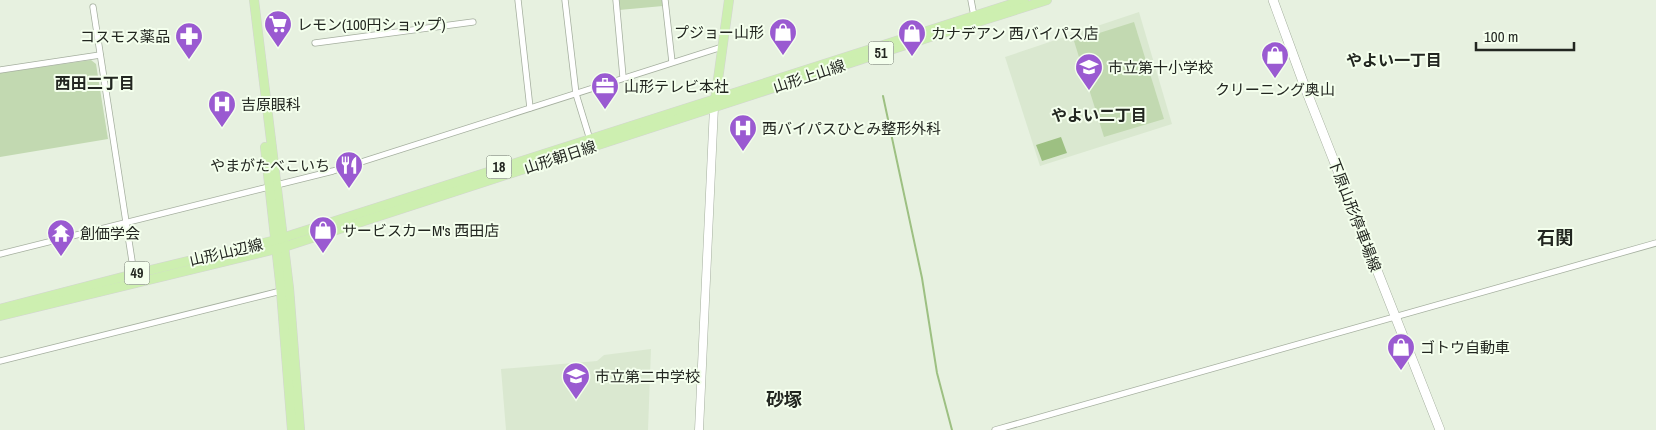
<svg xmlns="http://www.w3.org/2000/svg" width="1656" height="430" font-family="'Archivo Narrow','Noto Sans JP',sans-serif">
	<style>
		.built { fill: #dae8d0 }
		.green { fill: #c2d9b1 }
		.water { fill: #9dc082 }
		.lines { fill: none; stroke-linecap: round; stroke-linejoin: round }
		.stream { stroke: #9dc082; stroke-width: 2 }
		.minor-casing { stroke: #a5af9f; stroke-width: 7 }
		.tertiary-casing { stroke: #a5af9f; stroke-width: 9 }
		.secondary-casing { stroke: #a5af9f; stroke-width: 10 }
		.primary-casing { stroke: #d3d4d2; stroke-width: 10 }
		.minor { stroke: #fff; stroke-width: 5.5 }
		.tertiary { stroke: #fff; stroke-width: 8 }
		.secondary { stroke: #fff; stroke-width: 9 }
		.primary { stroke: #cdefb0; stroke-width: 9 }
		.labels { text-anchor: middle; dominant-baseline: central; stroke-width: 4; stroke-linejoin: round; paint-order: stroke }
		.shield { fill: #f4ffed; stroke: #61675e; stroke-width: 1 }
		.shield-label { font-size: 14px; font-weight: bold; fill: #222620 }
		.poi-label { font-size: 15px; fill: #222620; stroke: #f4ffed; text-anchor: start }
		.street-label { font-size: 15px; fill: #222620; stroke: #f4ffed }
		.neighbourhood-label { font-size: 16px; font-weight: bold; fill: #222620; stroke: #f4ffed }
		.quarter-label { font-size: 18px; font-weight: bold; fill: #222620; stroke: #f4ffed }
	</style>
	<rect width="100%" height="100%" fill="#e7f1e0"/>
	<!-- built -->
	<g class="built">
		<path d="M 1139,12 L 1172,124 L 1040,166 L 1005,57 Z"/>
		<path d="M 651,349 L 648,430 L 506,430 L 501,369 L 597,361 L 604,355 Z"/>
	</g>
	<!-- green -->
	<g class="green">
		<path d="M 618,0 L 662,0 L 663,6 L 619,10 Z"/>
		<path d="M 1134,22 L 1164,119 L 1104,137 L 1074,41 Z"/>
		<path d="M 91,60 L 96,64 L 108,139 L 0,157 L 0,73 Z"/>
	</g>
	<!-- water -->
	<path class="water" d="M 1061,137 L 1067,153 L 1042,161 L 1036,145 Z"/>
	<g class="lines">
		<!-- stream -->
		<path class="stream" d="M 883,96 L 922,278 L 937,373 L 952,430"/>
		<!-- minor casing -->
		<g class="minor-casing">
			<g id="minor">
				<path d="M 518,0 L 530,108"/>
				<path d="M 565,0 L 576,94 L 591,143"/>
				<path d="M 616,0 L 623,77"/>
				<path d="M 665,0 L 672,62"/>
				<path d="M 971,0 L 974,16"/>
				<path d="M 93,7 L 134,274"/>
				<path d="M 315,43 L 473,22"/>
				<path d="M 0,70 L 100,55"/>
				<path d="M 0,254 L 333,171 L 722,47"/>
				<path d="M 0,361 L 281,291"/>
				<path d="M 995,430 L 1656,243"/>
			</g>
		</g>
		<!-- tertiary casing -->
		<g class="tertiary-casing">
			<path id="tertiary" d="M 699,430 L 714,107"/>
		</g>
		<!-- secondary casing -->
		<g class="secondary-casing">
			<path id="secondary" d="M 1273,0 L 1306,90 L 1440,430"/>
		</g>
		<!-- primary casing -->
		<g class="primary-casing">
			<g id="primary">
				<path d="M 254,0 L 289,288 L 300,430"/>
				<path d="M 715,101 L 729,0"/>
				<path d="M 265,147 L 281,291 L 292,430"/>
				<path d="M 0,309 L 134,274 L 276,240 L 1024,0"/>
				<path d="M 0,316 L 284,247 L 927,38 L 1047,0"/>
			</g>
		</g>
		<!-- minor -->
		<use href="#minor" class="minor"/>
		<!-- tertiary -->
		<use href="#tertiary" class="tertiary"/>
		<!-- secondary -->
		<use href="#secondary" class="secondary"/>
		<!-- primary -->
		<use href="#primary" class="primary"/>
	</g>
	<!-- icons -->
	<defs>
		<g id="supermarket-pin" transform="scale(1.4375)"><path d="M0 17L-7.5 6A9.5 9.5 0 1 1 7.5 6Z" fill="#9a5ad1" stroke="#f4ffed"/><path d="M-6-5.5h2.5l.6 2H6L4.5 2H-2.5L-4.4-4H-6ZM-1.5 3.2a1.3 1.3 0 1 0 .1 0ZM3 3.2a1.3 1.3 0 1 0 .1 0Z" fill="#fff"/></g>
		<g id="shop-pin" transform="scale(1.4375)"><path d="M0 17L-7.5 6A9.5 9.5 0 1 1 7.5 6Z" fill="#9a5ad1" stroke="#f4ffed"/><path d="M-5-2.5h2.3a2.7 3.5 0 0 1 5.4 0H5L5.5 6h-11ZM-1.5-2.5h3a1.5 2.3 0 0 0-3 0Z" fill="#fff"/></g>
		<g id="pharmacy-pin" transform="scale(1.4375)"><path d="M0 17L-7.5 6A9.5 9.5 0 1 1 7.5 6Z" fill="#9a5ad1" stroke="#f4ffed"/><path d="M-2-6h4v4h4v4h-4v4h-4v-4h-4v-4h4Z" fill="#fff"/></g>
		<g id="school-pin" transform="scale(1.4375)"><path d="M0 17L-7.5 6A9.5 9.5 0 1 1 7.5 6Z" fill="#9a5ad1" stroke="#f4ffed"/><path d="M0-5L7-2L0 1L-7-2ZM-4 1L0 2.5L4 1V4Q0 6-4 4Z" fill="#fff"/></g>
		<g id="office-pin" transform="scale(1.4375)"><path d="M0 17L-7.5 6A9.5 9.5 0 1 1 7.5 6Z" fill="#9a5ad1" stroke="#f4ffed"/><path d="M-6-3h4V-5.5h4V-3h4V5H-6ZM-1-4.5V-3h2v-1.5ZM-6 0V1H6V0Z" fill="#fff"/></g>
		<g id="hospital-pin" transform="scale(1.4375)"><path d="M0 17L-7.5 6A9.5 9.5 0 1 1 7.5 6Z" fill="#9a5ad1" stroke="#f4ffed"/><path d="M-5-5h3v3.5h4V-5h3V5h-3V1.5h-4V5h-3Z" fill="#fff"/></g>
		<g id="restaurant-pin" transform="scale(1.4375)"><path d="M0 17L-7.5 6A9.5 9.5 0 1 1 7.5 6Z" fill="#9a5ad1" stroke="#f4ffed"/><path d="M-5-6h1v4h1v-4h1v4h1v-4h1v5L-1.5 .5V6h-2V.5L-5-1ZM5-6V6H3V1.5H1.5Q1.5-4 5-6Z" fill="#fff"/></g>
		<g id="temple-pin" transform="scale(1.4375)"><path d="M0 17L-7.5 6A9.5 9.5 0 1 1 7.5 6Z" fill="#9a5ad1" stroke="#f4ffed"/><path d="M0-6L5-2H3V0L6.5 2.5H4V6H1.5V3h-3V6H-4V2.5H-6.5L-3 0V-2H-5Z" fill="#fff"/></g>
	</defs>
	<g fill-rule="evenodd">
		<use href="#supermarket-pin" x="278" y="24"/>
		<use href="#shop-pin" x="783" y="32"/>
		<use href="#shop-pin" x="912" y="33"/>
		<use href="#pharmacy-pin" x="189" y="36"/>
		<use href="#shop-pin" x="1275" y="55"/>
		<use href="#school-pin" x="1089" y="67"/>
		<use href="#office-pin" x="605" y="86"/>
		<use href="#hospital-pin" x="222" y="104"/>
		<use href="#hospital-pin" x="743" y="128"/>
		<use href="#restaurant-pin" x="349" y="165"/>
		<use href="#shop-pin" x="323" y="230"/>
		<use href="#temple-pin" x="61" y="233"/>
		<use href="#shop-pin" x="1401" y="347"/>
		<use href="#school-pin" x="576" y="376"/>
	</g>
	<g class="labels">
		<!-- shield labels -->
		<g class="shield">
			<rect x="868.5" y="41.5" width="25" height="23" rx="4"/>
			<rect x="486.5" y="155.5" width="25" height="23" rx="4"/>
			<rect x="124.5" y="261.5" width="25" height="23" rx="4"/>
		</g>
		<g class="shield-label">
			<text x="881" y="53">51</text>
			<text x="499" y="167">18</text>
			<text x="137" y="273">49</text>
		</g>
		<!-- poi labels -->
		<g class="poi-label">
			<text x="297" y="24">レモン(100円ショップ)</text>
			<text x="764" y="32" text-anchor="end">プジョー山形</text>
			<text x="931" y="33">カナデアン 西バイパス店</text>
			<text x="170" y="36" text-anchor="end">コスモス薬品</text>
			<text x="1108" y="67">市立第十小学校</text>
			<text x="624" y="86">山形テレビ本社</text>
			<text x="1275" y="89" text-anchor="middle">クリーニング奥山</text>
			<text x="241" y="104">吉原眼科</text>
			<text x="762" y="128">西バイパスひとみ整形外科</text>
			<text x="330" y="165" text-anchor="end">やまがたべこいち</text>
			<text x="342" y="230">サービスカーM's 西田店</text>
			<text x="80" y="233">創価学会</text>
			<text x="1420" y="347">ゴトウ自動車</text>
			<text x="595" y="376">市立第二中学校</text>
		</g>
		<!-- street labels -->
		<g class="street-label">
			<text transform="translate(809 76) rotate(-18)">山形上山線</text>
			<text transform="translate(560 157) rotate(-18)">山形朝日線</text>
			<text transform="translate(1355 215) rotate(69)">下原山形停車場線</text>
			<text transform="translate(226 252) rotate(-13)">山形山辺線</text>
		</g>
		<!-- neighbourhood labels -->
		<g class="neighbourhood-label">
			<text x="1394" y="60">やよい一丁目</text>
			<text x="95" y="83">西田二丁目</text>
			<text x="1099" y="115">やよい二丁目</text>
		</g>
		<!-- quarter labels -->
		<g class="quarter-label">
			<text x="1555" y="237">石関</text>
			<text x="784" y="399">砂塚</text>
		</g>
	</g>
	<!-- scale -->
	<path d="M1476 42v8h98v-8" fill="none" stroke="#222620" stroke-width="2.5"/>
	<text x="1484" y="42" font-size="15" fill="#222620" stroke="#f4ffed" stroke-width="4" paint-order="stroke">100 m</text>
</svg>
